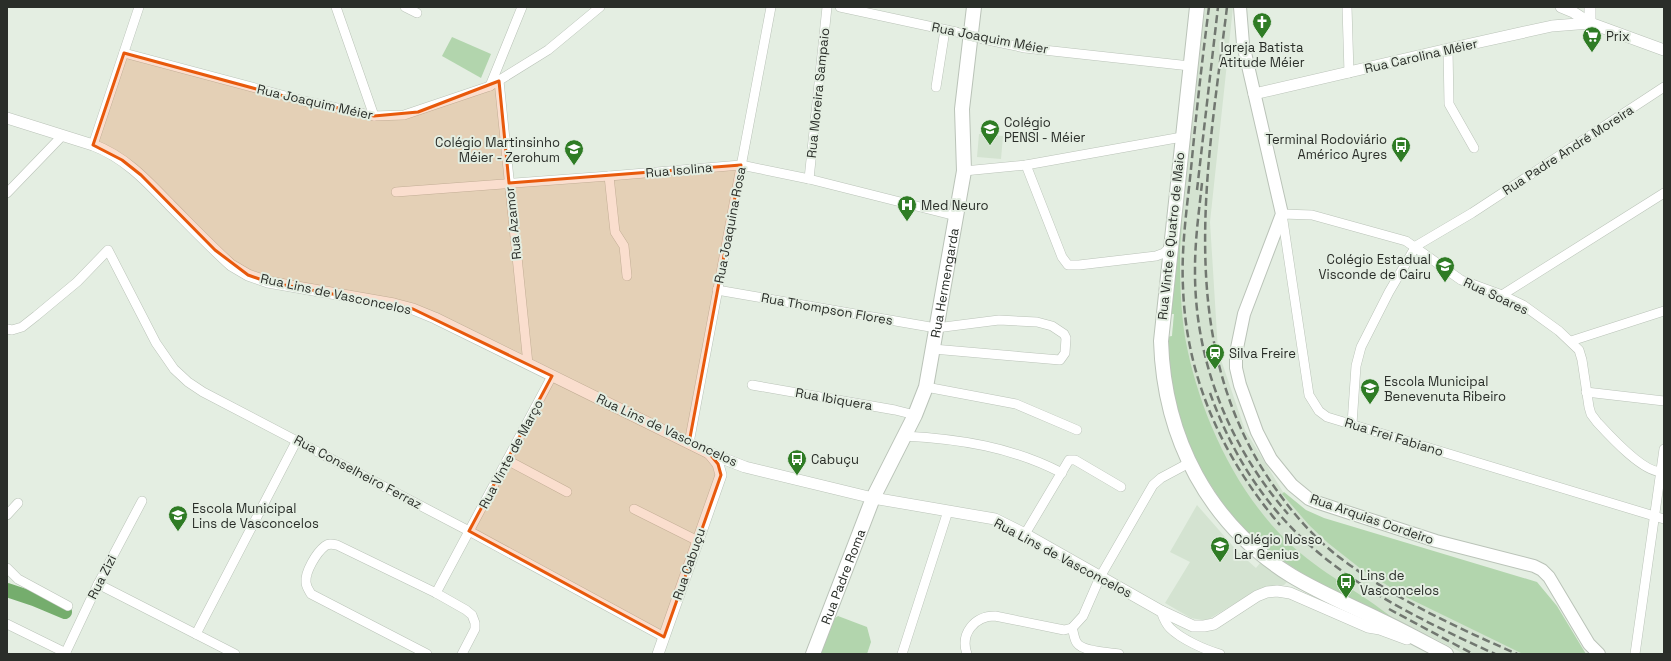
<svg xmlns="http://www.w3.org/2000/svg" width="1671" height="661" font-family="'Space Grotesk',sans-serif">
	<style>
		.built { fill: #d4e3d1 }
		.green { fill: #b2d5ad }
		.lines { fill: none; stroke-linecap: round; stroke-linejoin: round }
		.river { stroke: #75ad6d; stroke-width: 14 }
		.minor-casing { stroke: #bac3b8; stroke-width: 10 }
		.tertiary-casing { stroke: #bac3b8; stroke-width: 12 }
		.secondary-casing { stroke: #bac3b8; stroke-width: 14 }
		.primary-casing { stroke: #bac3b8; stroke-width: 16 }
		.minor { stroke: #fff; stroke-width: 9 }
		.tertiary { stroke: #fff; stroke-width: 11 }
		.secondary { stroke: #fff; stroke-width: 12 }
		.primary { stroke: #fff; stroke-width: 14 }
		.rail { stroke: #717770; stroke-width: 2.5; stroke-dasharray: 8 4; stroke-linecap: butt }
		.minor-bridge-casing { stroke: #bac3b8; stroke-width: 10; stroke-linecap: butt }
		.minor-bridge { stroke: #fff; stroke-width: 9 }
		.marked { fill: #e8590c; fill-opacity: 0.2; stroke: #e8590c; stroke-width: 3; stroke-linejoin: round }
		.labels { text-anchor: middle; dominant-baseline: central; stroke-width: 4; stroke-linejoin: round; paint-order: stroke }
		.poi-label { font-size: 13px; fill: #2a2e29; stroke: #e4eee2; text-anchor: start }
		.street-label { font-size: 13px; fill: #2a2e29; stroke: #e4eee2 }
	</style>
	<rect width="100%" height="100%" fill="#e4eee2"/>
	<!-- built -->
	<g class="built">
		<path d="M 1205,7 L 1233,7 L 1210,222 L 1218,351 L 1245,430 L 1283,492 L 1325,532 L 1553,654 L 1464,654 L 1416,629 L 1316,583 L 1288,566 L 1262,547 L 1218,498 L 1197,464 L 1167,337 L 1172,336 L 1174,314 L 1169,314 Z"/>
		<path d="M 979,134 L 1003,136 L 1001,159 L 977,157 Z"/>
		<path d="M 1197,505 L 1239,553 L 1256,568 L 1260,563 L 1287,582 L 1284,585 L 1259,589 L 1209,619 L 1202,620 L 1191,618 L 1165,603 L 1190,562 L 1170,552 Z"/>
	</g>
	<!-- green -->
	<g class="green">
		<path d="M 452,37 L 491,54 L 481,78 L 442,56 Z"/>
		<path d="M 1180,213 C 1184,229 1179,242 1180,258 C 1180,284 1181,311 1185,337 C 1198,410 1234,490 1288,542 C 1320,573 1361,592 1395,620 L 1315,582 L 1267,550 L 1231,516 L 1197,464 L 1179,419 L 1169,373 L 1167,337 L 1172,336 L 1174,314 L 1169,314 Z"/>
		<path d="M 1284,492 L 1306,510 L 1324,518 L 1537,582 L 1557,606 L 1586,654 L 1523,654 L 1406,597 L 1361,569 L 1328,543 L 1309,525 L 1282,494 Z"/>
		<path d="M 838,616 L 867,627 L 871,642 L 867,654 L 819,654 L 832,620 Z"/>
	</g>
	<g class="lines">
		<!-- river -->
		<path class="river" d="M 7,590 L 34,599 L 65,612"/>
		<!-- minor casing -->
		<g class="minor-casing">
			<g id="minor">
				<path d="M 336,7 L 374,116"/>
				<path d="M 405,7 L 417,13"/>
				<path d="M 840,7 L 956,32"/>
				<path d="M 1347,7 L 1349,73"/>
				<path d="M 983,39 L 1025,48 L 1190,66"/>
				<path d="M 1448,49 L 1449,104 L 1474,148"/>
				<path d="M 124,53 L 304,101 L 374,116 L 404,115 L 490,86 L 548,50 L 600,7"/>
				<path d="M 499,81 L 528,364"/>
				<path d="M 490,86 L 522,7"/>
				<path d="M 936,87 L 945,30"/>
				<path d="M 93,145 L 139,7"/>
				<path d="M 1026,165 L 1062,257 L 1068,265 L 1079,265 L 1156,256 L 1164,253 L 1170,247"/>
				<path d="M 964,171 L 1026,165 L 1182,137"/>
				<path d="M 609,176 L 615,232 L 624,246 L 627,276"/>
				<path d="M 809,179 L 827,7"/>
				<path d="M 396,192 L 609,176 L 741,165 L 809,179 L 956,216"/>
				<path d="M 7,193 L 62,136"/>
				<path d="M 717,290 L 936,328 L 999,320 L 1037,322 L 1052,326 L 1064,334 L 1066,338 L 1065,353 L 1060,360 L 933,349"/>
				<path d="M 1502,295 L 1664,193"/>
				<path d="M 7,329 L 12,330 L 22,327 L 36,316 L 77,282 L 108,250 L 156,343 L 174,369 L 188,382 L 203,392 L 469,531 L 664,637"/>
				<path d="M 1571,341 L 1664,311"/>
				<path d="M 752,385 L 895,410 L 915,415"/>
				<path d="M 926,387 L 1016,404 L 1077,430"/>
				<path d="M 1586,392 L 1664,401"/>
				<path d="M 1352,424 L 1356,366 L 1361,347 L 1389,292 L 1416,246 L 1472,213 L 1664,87"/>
				<path d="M 904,436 C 960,439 1012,447 1062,473"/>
				<path d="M 689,443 L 771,7"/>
				<path d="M 507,460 L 567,492"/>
				<path d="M 1664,471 C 1647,477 1608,434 1597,422 L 1591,414 L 1589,407 L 1582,360 L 1579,350 L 1559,331 L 1523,305 L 1502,295 L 1461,280 L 1406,241 L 1312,215 L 1282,214 L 1309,395 L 1319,411 L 1327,417 L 1664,519"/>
				<path d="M 634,509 L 698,541"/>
				<path d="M 7,515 L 18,503"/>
				<path d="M 1025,534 L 1069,460 L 1075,460 L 1121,487"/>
				<path d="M 7,568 L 18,579 L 68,606"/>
				<path d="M 98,584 L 235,654"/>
				<path d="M 436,593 L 552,376"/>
				<path d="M 1161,611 C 1163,617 1165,623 1170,628 C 1181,639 1205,650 1220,654"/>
				<path d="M 7,624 L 66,653"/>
				<path d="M 1072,628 C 1074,633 1074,639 1077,643 C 1083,652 1109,652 1119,654"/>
				<path d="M 196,634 L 297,440"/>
				<path d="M 65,654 L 98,584 L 142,501"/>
				<path d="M 427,654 L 311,594 C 309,590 306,587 306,582 C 305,572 316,553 325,546 C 329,543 332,544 337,545 L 436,593 L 466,610 L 472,615 L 475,623 L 475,629 L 462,654"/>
				<path d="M 902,654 L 948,511"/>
				<path d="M 967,654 C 960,634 974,616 995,616 L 1064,630 L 1072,628 L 1083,616 L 1100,577 L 1153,485 L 1161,478 L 1189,463"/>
				<path d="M 1635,654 L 1664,449"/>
			</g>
		</g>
		<!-- tertiary casing -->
		<g class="tertiary-casing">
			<g id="tertiary">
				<path d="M 1561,7 L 1573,12 L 1590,23 L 1664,50"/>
				<path d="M 1590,7 L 1590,23"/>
				<path d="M 1254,94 L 1448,49 L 1552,26 L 1590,23"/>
				<path d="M 7,118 L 93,145 C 125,157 147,181 170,205 C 190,225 210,246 231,265 L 248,275 L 268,282 L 394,304 L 413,309 L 435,318 L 709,453 L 745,467 L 873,498 L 995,519 L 1025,534 L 1161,611 L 1193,626 L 1204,626 L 1214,624 L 1257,596 L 1267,592 L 1277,591 L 1290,593 L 1368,627 L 1380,629 L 1407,639"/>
				<path d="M 658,654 L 721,475 L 718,464 L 709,453"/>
			</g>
		</g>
		<!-- secondary casing -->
		<g class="secondary-casing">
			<path id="secondary" d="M 1240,7 L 1243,44 L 1282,214 L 1244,314 L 1236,353 L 1236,368 L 1240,385 L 1257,432 L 1271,459 L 1292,485 L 1309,499 L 1316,502 L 1436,541 L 1534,566 L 1542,570 L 1549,577 L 1589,644 L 1599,654"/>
		</g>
		<!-- primary casing -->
		<g class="primary-casing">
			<g id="primary">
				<path d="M 1197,7 L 1161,341 C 1164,438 1208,524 1292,576 C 1322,594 1354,607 1384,622 C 1405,632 1425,643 1446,654"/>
				<path id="s1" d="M 813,654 L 873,498 L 915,415 L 926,387 L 964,171 L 962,109 L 974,7"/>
			</g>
		</g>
		<!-- minor -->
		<use href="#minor" class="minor"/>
		<!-- tertiary -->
		<use href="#tertiary" class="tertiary"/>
		<!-- secondary -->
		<use href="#secondary" class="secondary"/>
		<!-- primary -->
		<use href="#primary" class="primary"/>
		<!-- rail -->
		<g class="rail">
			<path d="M 1209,7 C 1202,61 1196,115 1191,169 C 1187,208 1181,248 1183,287 C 1186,377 1222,457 1280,525"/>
			<path d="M 1227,7 C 1208,163 1175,332 1265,473 C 1285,504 1309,534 1339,557 C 1394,599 1454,626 1517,654"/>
			<path d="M 1202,183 C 1199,211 1195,240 1195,268 C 1194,359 1228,445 1288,514"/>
			<path d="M 1197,190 L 1218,7"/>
			<path d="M 1210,393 C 1263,540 1361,593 1495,654"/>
			<path d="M 1389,609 L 1473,654"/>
		</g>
		<!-- minor-bridge casing -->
		<g class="minor-bridge-casing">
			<path id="minor-bridge" d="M 956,32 L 983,39"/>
		</g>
		<!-- minor-bridge -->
		<use href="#minor-bridge" class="minor-bridge"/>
	</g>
	<!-- marked area -->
	<path class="marked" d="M 124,53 L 271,93 L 374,116 L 418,112 L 499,81 L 509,183 L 741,165 L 689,443 L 709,453 L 718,464 L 721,475 L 664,637 L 469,531 L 552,376 L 413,309 L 268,282 L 248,275 L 215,250 L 141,175 L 122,160 L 93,145 Z"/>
	<!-- icons -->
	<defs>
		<g id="church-pin" transform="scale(1)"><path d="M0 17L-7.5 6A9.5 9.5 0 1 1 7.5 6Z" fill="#2f7c25" stroke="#e4eee2"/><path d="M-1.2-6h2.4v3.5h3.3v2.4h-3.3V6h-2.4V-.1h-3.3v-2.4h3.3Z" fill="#fff"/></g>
		<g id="supermarket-pin" transform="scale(1)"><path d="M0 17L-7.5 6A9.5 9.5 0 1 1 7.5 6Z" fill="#2f7c25" stroke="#e4eee2"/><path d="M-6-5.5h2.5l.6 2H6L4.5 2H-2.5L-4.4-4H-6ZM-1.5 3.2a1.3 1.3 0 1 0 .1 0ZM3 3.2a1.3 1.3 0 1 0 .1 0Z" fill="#fff"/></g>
		<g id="school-pin" transform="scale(1)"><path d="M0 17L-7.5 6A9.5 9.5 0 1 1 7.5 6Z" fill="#2f7c25" stroke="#e4eee2"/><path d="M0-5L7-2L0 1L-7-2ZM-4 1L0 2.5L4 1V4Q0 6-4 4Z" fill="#fff"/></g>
		<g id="bus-pin" transform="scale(1)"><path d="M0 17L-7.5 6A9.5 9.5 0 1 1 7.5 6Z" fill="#2f7c25" stroke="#e4eee2"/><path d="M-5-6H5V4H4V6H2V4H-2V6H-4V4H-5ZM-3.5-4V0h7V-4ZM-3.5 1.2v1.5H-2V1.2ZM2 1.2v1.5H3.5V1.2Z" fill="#fff"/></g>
		<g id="hospital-pin" transform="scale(1)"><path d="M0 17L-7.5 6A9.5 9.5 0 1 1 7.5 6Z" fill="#2f7c25" stroke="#e4eee2"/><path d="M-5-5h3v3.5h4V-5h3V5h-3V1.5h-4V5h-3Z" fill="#fff"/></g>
		<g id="station-pin" transform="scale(1)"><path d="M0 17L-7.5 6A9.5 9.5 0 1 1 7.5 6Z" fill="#2f7c25" stroke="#e4eee2"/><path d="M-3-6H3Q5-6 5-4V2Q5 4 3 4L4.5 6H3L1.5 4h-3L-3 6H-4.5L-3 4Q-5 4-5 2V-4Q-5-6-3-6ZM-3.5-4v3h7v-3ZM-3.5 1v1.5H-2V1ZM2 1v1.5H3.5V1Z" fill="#fff"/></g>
	</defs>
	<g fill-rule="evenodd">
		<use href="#church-pin" x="1262" y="22"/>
		<use href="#supermarket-pin" x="1592" y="36"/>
		<use href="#school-pin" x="990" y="129"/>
		<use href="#bus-pin" x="1401" y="146"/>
		<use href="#school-pin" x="574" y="149"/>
		<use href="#hospital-pin" x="907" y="205"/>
		<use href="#school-pin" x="1445" y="266"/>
		<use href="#station-pin" x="1215" y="353"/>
		<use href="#school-pin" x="1370" y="388"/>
		<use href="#bus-pin" x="797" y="459"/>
		<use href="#school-pin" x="178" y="515"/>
		<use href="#school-pin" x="1220" y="546"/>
		<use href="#bus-pin" x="1346" y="582"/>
	</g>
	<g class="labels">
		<!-- poi labels -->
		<g class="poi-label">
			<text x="1606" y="36">Prix</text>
			<text x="1262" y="47" text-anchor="middle">Igreja Batista<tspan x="1262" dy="15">Atitude Méier</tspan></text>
			<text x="1004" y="122">Colégio<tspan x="1004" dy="15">PENSI - Méier</tspan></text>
			<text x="1387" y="139" text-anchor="end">Terminal Rodoviário<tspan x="1387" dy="15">Américo Ayres</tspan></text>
			<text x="560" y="142" text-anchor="end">Colégio Martinsinho<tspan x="560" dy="15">Méier - Zerohum</tspan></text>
			<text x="921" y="205">Med Neuro</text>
			<text x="1431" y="259" text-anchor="end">Colégio Estadual<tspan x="1431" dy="15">Visconde de Cairu</tspan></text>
			<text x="1229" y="353">Silva Freire</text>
			<text x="1384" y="381">Escola Municipal<tspan x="1384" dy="15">Benevenuta Ribeiro</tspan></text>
			<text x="811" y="459">Cabuçu</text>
			<text x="192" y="508">Escola Municipal<tspan x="192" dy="15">Lins de Vasconcelos</tspan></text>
			<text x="1234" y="539">Colégio Nosso<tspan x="1234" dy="15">Lar Genius</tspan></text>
			<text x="1360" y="575">Lins de<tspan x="1360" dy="15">Vasconcelos</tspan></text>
		</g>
		<!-- street labels -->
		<g class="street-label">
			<text transform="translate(990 38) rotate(11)">Rua Joaquim Méier</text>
			<text transform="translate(1421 56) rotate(-13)">Rua Carolina Méier</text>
			<text transform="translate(818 93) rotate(-84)">Rua Moreira Sampaio</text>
			<text transform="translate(315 102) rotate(13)">Rua Joaquim Méier</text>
			<text transform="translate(1568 150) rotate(-33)">Rua Padre André Moreira</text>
			<text transform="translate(679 170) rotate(-5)">Rua Isolina</text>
			<text transform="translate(513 223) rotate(-96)">Rua Azamor</text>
			<text transform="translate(730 225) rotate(-79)">Rua Joaquina Rosa</text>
			<text transform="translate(1171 236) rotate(-84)">Rua Vinte e Quatro de Maio</text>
			<text stroke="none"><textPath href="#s1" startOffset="396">Rua Hermengarda</textPath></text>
			<text transform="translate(336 294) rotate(12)">Rua Lins de Vasconcelos</text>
			<text transform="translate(1496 296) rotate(25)">Rua Soares</text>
			<text transform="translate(827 309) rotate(10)">Rua Thompson Flores</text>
			<text transform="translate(834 399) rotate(10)">Rua Ibiquera</text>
			<text transform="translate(667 430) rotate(25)">Rua Lins de Vasconcelos</text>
			<text transform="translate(1394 437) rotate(17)">Rua Frei Fabiano</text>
			<text transform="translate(511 454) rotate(-62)">Rua Vinte de Março</text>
			<text transform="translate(358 472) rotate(28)">Rua Conselheiro Ferraz</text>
			<text transform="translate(1372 519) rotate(19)">Rua Arquias Cordeiro</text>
			<text transform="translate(1063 558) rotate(28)">Rua Lins de Vasconcelos</text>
			<text transform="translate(689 564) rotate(-71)">Rua Cabuçu</text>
			<text stroke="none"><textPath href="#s1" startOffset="83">Rua Padre Roma</textPath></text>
			<text transform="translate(102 577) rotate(-63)">Rua Zizi</text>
		</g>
	</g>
	<!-- border -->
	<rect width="1671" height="661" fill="none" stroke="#2a2e29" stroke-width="16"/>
</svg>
